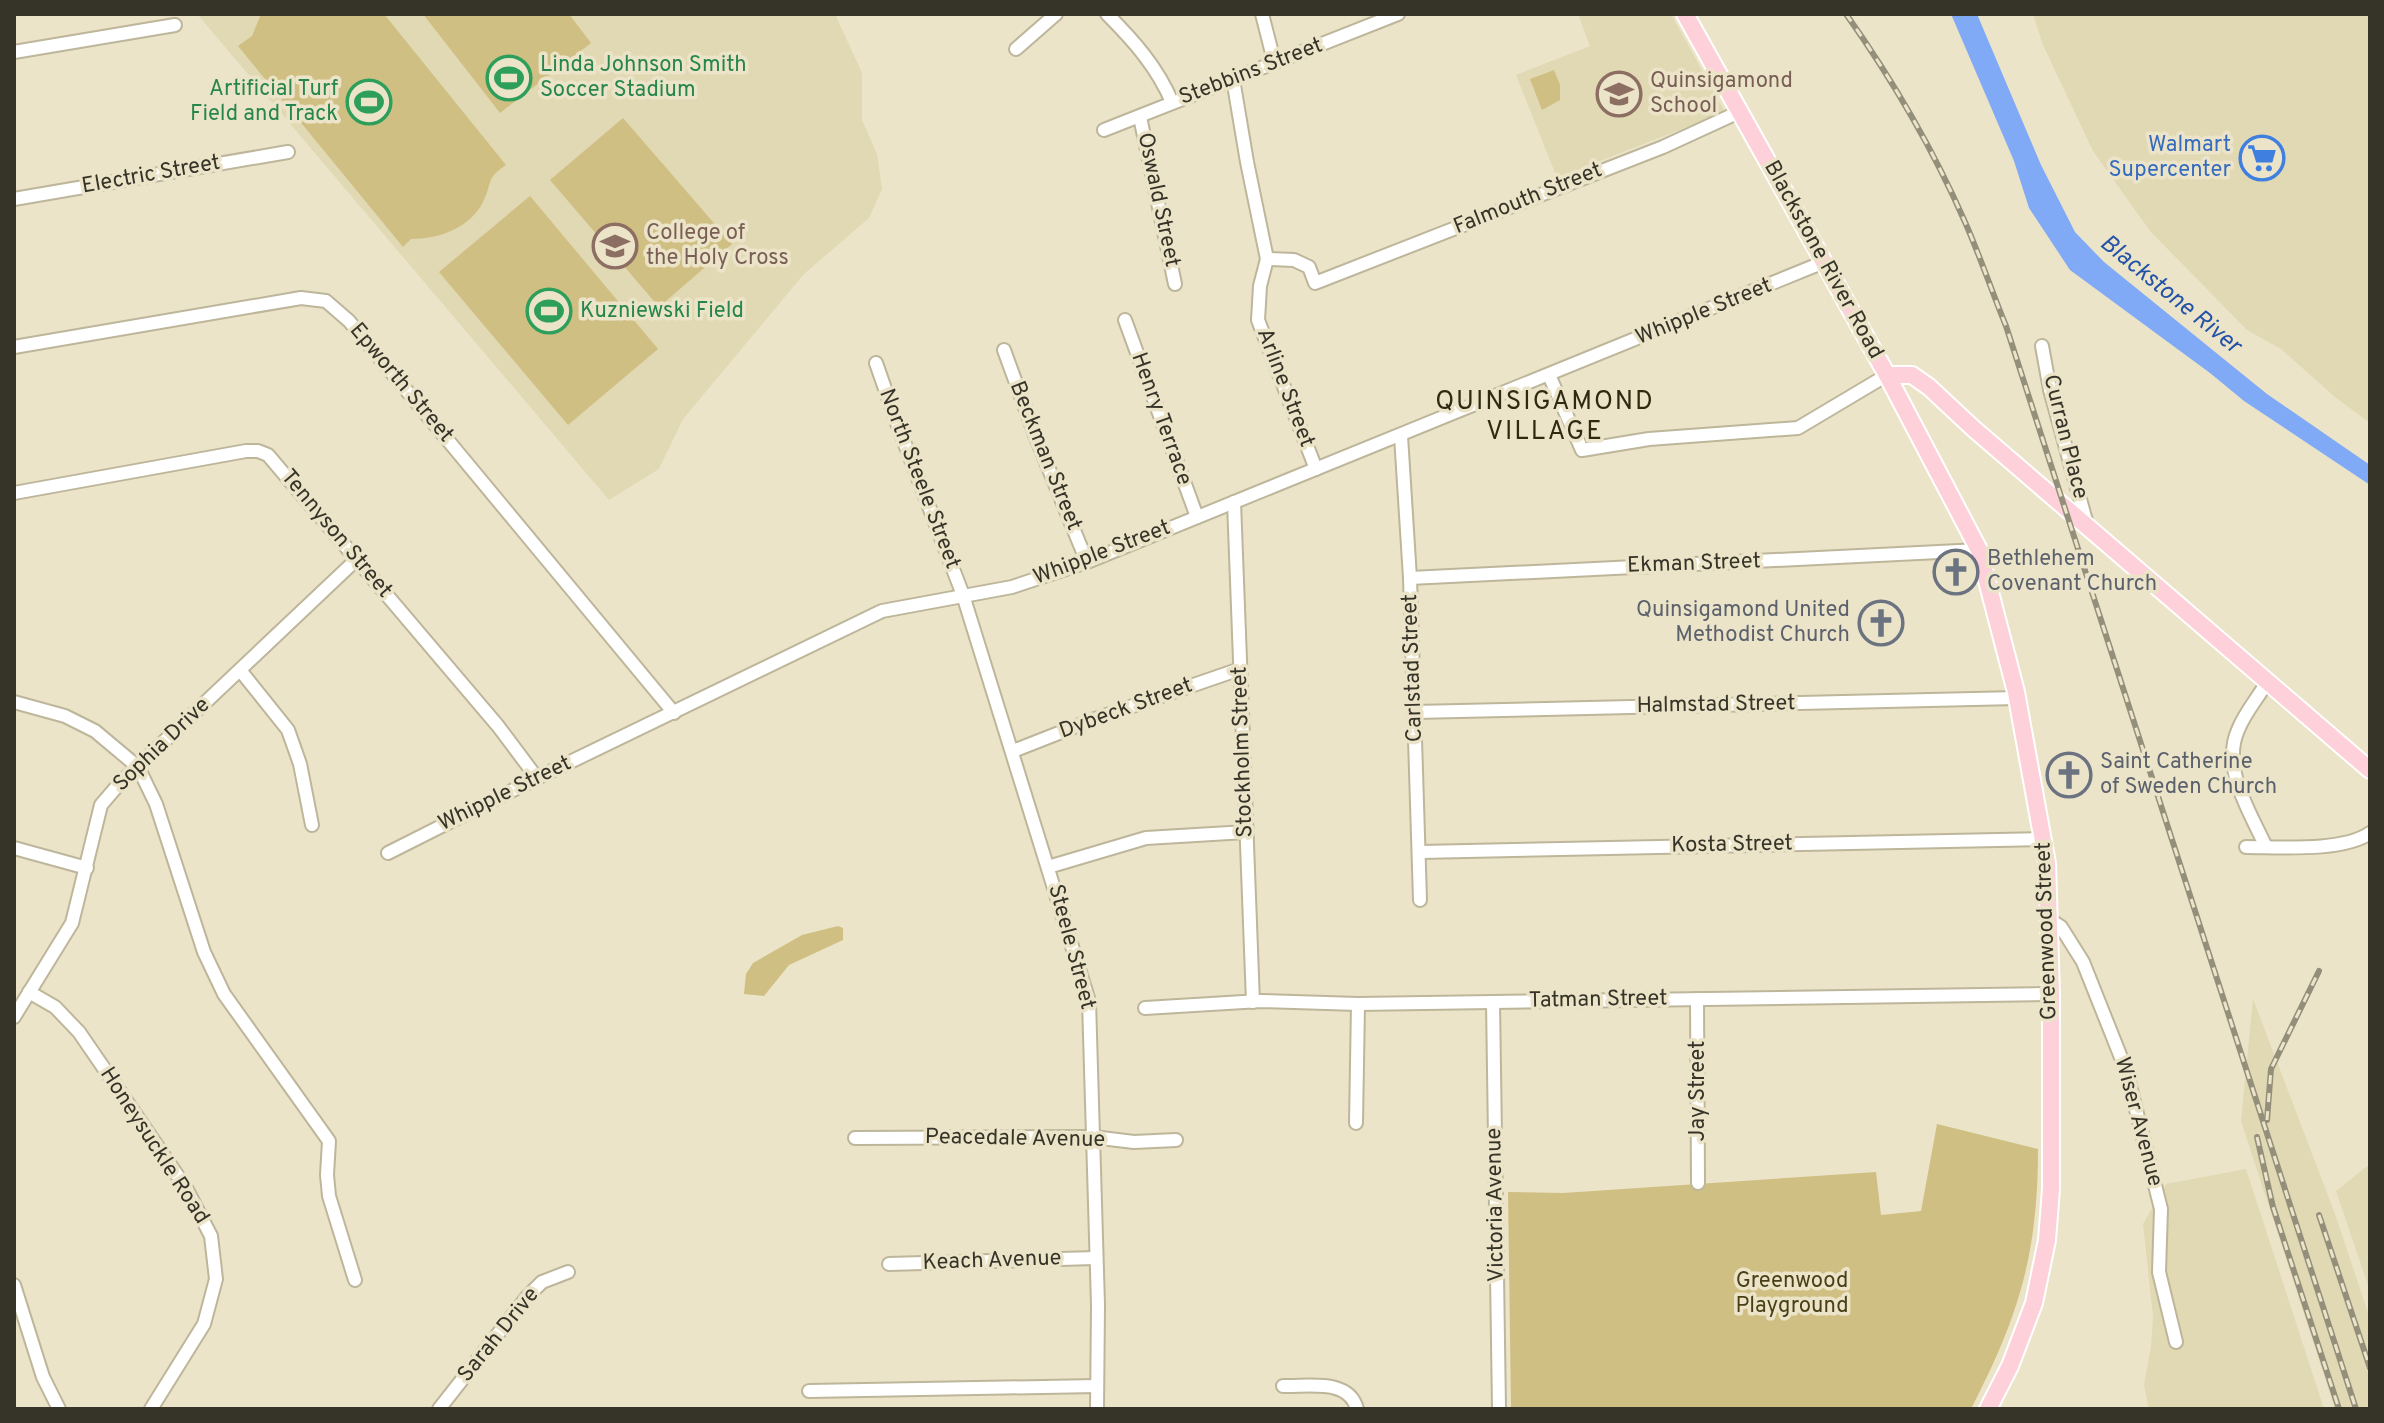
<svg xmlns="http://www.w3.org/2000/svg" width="2384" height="1423" font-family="Overpass,sans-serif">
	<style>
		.built { fill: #e1d8b4 }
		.green { fill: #d0bf83 }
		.water { fill: #80aaf6 }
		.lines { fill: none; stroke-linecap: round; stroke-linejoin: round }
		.minor-casing { stroke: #bdb69b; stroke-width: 16 }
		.major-casing { stroke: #fff; stroke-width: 20 }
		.minor { stroke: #fff; stroke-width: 12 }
		.major { stroke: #fed0d9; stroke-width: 16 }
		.rail-casing { stroke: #948f7b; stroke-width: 6 }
		.rail { stroke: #ece4c8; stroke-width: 3; stroke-dasharray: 9; stroke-linecap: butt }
		.labels { text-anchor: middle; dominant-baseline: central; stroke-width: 7; stroke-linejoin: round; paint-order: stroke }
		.leisure-label { font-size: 22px; fill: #27864d; stroke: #ece4c8; text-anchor: start }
		.street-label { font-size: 22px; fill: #363328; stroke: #ece4c8 }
		.education-label { font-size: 22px; fill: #785e54; stroke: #ece4c8; text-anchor: start }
		.shop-label { font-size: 22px; fill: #366cbe; stroke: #ece4c8; text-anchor: end }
		.worship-label { font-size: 22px; fill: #5b616d; stroke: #ece4c8; text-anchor: start }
		.park-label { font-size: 22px; fill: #493e15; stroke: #ece4c8 }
		.water-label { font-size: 24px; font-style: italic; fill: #2352a9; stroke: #ece4c8 }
		.quarter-label { font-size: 26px; letter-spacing: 2px; fill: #302912; stroke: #ece4c8 }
	</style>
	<rect width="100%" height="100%" fill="#ece4c8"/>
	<!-- built -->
	<g class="built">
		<path d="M 197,14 L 835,14 L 862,73 L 862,120 L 877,154 L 882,189 L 869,218 L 804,274 L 683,419 L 659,469 L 609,500 Z"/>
		<path d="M 1578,14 L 1671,14 L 1725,112 L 1557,178 L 1516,75 L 1590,46 Z"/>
		<path d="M 2033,14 L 2370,14 L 2370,423 L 2335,397 L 2281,349 L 2247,330 L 2150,231 L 2093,151 L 2043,45 Z"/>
		<path d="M 2253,999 L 2335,1214 L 2370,1319 L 2370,1409 L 2335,1409 L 2241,1121 Z"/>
		<path d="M 2370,1164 L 2370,1291 L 2336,1191 Z"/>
		<path d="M 2246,1169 L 2324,1409 L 2149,1409 L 2144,1385 L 2151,1346 L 2153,1317 L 2143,1224 L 2166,1184 Z"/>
	</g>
	<!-- green -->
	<g class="green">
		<path d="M 261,14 L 384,14 L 506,165 C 485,179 493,182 483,202 C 470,228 439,239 411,239 L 403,247 L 238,46 L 252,36 Z"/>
		<path d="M 423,14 L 569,14 L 591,43 L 500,113 Z"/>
		<path d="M 1554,70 L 1560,85 L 1560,100 L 1542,110 L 1530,79 Z"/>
		<path d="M 623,118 L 732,244 L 659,307 L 550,180 Z"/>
		<path d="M 530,196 L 658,349 L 568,425 L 439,272 Z"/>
		<path d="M 838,926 L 843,928 L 843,940 L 789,965 L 764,996 L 744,994 L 746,974 L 753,963 L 802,935 Z"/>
		<path d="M 1937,1124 L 2038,1149 C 2038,1254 2019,1316 1971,1409 L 1511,1409 L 1508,1192 L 1563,1193 L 1876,1172 L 1881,1215 L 1921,1211 Z"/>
	</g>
	<!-- water -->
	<path class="water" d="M 1951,14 L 1977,14 L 2041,165 L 2075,232 L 2104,262 L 2267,394 L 2370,465 L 2370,485 L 2244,401 L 2210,373 L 2070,270 L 2029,208 L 2014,161 Z"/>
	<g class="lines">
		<!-- minor casing -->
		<g class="minor-casing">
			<g id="minor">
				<path d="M 1107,14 C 1134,41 1157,67 1172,102"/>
				<path d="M 1262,14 L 1274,61"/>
				<path d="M 1016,49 L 1056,14"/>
				<path d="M 14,52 L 175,25"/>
				<path d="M 1233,79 L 1247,162 L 1267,259 L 1260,286 L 1258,320 L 1316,469"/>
				<path d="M 1140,117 L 1175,284"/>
				<path d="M 1104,130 L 1398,14"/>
				<path d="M 14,199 L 288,152"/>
				<path d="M 1267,259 L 1294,260 L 1309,267 L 1315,283 L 1663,147 L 1739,112"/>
				<path d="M 1125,320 L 1197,517"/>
				<path d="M 2042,346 L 2050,390 L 2088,528"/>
				<path d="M 14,347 L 301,298 L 326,301 L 349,321 L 674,713"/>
				<path d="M 1004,350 L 1035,435 L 1087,562"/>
				<path d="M 876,363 L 898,426 L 963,595 L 1089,1001 L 1098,1305 L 1097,1409"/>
				<path d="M 1549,375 L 1582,450 L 1649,439 L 1798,428 L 1887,375"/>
				<path d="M 1401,436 L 1410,578 L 1420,900"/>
				<path d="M 14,493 L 246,451 L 258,451 L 268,455 L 498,726 L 537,778"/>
				<path d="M 1234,502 L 1253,1002"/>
				<path d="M 1410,578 L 1979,550"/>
				<path d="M 240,670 L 288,730 L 300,764 L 312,825"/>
				<path d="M 14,702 L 65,716 L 95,731 L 138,767 L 156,804 L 204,952 L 224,994 L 329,1141 L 327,1175 L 329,1196 L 355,1280"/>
				<path d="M 1415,712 L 2017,698"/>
				<path d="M 1013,751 L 1092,720 L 1240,669"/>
				<path d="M 2246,847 C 2279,847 2343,852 2370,833"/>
				<path d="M 2266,847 C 2250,812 2221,768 2238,730 C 2245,712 2258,698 2267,682"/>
				<path d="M 14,848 L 87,868"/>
				<path d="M 1420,852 L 2044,839"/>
				<path d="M 388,853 L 537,778 L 882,611 L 1012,587 L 1087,562 L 1824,262"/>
				<path d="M 1048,867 L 1146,838 L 1246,832"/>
				<path d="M 2049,919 L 2061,927 L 2083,962 L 2126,1070 L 2161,1209 L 2159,1272 L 2176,1342"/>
				<path d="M 29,992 L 55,1007 L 79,1032 L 186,1188 L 211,1236 L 216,1279 L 204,1324 L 151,1409"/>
				<path d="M 1697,999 L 1698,1183"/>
				<path d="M 1493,1002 L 1499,1409"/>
				<path d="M 1145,1008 L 1260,1001 L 1358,1004 L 2051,994"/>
				<path d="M 14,1017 L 72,923 L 101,805 L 119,784 L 357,559"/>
				<path d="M 1356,1123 L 1358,1004"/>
				<path d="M 855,1138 L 1093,1137 L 1134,1142 L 1176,1140"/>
				<path d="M 889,1264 L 1095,1258"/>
				<path d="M 14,1285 L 43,1377 L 59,1409"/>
				<path d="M 1283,1386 C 1308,1387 1349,1378 1357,1409"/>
				<path d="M 809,1391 L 1097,1386"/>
				<path d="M 439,1409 L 527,1297 L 542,1282 L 568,1272"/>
			</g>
		</g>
		<!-- major casing -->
		<g class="major-casing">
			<g id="major">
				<path d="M 1685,14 L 1887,375 L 1979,550 L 2016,692 L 2047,863 L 2051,994 L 2051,1189 L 2047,1240 L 2034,1303 L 2010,1366 L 1988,1409"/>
				<path d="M 1887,375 L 1912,375 L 1929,387 L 1974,429 L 2370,770"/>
			</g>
		</g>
		<!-- minor -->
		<use href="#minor" class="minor"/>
		<!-- major -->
		<use href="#major" class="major"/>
		<!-- rail casing -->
		<g class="rail-casing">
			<g id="rail">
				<path d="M 1846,14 C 1892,79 1933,149 1965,222 C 1980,256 1992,292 2006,326 L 2356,1409"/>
				<path d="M 2267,1120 L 2271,1069 L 2319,971"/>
				<path d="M 2257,1137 L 2273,1207 L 2339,1409"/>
				<path d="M 2319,1215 L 2370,1368"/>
			</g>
		</g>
		<!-- rail -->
		<use href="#rail" class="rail"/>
	</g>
	<!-- icons -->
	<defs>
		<g id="stadium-ring" transform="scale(2.3)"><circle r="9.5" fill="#ece4c8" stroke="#2e9e5b" stroke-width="1.5"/><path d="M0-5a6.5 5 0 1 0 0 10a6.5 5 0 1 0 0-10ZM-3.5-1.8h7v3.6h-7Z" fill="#2e9e5b"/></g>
		<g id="school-ring" transform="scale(2.3)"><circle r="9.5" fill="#ece4c8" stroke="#8d6e63" stroke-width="1.5"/><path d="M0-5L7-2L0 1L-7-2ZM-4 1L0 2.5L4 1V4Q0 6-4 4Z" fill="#8d6e63"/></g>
		<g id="supermarket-ring" transform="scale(2.3)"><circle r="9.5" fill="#ece4c8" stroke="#3f7fe0" stroke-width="1.5"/><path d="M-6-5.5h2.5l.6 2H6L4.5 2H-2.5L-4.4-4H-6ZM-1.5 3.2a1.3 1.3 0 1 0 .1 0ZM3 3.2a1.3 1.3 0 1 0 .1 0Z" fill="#3f7fe0"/></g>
		<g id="university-ring" transform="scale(2.3)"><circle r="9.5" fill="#ece4c8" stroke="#8d6e63" stroke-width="1.5"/><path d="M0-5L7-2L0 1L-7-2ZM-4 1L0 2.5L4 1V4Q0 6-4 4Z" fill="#8d6e63"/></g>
		<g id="church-ring" transform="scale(2.3)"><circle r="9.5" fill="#ece4c8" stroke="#6b7280" stroke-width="1.5"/><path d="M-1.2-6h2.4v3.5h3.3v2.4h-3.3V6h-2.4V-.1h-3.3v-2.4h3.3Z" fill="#6b7280"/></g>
	</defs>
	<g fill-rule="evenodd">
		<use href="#stadium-ring" x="509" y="78"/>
		<use href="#school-ring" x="1619" y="94"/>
		<use href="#stadium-ring" x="369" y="102"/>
		<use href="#supermarket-ring" x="2262" y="158"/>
		<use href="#university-ring" x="615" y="246"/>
		<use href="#stadium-ring" x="549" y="311"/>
		<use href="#church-ring" x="1956" y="572"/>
		<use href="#church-ring" x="1881" y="623"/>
		<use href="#church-ring" x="2069" y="775"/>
	</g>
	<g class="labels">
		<!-- leisure labels -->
		<g class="leisure-label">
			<text x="540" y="65">Linda Johnson Smith<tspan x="540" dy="25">Soccer Stadium</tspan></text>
			<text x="338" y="89" text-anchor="end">Artificial Turf<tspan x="338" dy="25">Field and Track</tspan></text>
			<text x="580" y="311">Kuzniewski Field</text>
		</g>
		<!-- street labels -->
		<g class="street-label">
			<text transform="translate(1251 72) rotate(-21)">Stebbins Street</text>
			<text transform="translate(151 175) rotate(-10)">Electric Street</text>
			<text transform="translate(1528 199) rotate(-22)">Falmouth Street</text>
			<text transform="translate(1158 200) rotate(78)">Oswald Street</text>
			<text transform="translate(1823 260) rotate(61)">Blackstone River Road</text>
			<text transform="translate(1704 312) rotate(-22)">Whipple Street</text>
			<text transform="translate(401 383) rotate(50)">Epworth Street</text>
			<text transform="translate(1285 388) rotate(69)">Arline Street</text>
			<text transform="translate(1161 419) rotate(70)">Henry Terrace</text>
			<text transform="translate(2065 437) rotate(76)">Curran Place</text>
			<text transform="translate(1045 456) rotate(68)">Beckman Street</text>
			<text transform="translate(919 479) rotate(69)">North Steele Street</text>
			<text transform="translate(336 534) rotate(50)">Tennyson Street</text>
			<text transform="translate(1102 553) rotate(-21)">Whipple Street</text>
			<text transform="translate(1694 564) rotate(-2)">Ekman Street</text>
			<text transform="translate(1413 668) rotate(-92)">Carlstad Street</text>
			<text transform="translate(1716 705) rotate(-1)">Halmstad Street</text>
			<text transform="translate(1126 709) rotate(-20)">Dybeck Street</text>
			<text transform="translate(162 745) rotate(-44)">Sophia Drive</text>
			<text transform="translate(1243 752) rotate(-92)">Stockholm Street</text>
			<text transform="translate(505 794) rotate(-26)">Whipple Street</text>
			<text transform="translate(1732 845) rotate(-1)">Kosta Street</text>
			<text transform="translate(2047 931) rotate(-92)">Greenwood Street</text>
			<text transform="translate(1071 947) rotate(75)">Steele Street</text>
			<text transform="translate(1598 1000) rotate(-1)">Tatman Street</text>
			<text transform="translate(1698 1091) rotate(-90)">Jay Street</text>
			<text transform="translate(2138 1122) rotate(75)">Wiser Avenue</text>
			<text transform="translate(1015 1139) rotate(1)">Peacedale Avenue</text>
			<text transform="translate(154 1146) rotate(57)">Honeysuckle Road</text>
			<text transform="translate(1496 1205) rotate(-91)">Victoria Avenue</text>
			<text transform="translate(992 1261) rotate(-2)">Keach Avenue</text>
			<text transform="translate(499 1335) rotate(-51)">Sarah Drive</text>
		</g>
		<!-- education labels -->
		<g class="education-label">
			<text x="1650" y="81">Quinsigamond<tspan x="1650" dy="25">School</tspan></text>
			<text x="646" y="233">College of<tspan x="646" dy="25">the Holy Cross</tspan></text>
		</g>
		<!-- shop labels -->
		<g class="shop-label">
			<text x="2231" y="145">Walmart<tspan x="2231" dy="25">Supercenter</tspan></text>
		</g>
		<!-- worship labels -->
		<g class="worship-label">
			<text x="1987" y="559">Bethlehem<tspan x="1987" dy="25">Covenant Church</tspan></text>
			<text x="1850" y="610" text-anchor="end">Quinsigamond United<tspan x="1850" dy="25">Methodist Church</tspan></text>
			<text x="2100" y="762">Saint Catherine<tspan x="2100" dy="25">of Sweden Church</tspan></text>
		</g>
		<!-- park labels -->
		<g class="park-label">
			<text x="1792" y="1281">Greenwood<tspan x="1792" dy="25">Playground</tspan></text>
		</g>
		<!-- water labels -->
		<g class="water-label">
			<text transform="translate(2170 295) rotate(39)">Blackstone River</text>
		</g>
		<!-- quarter labels -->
		<g class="quarter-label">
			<text x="1545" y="402">QUINSIGAMOND<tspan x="1545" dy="30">VILLAGE</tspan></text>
		</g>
	</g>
	<!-- border -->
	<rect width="2384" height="1423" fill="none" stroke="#363328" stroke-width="32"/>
</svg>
